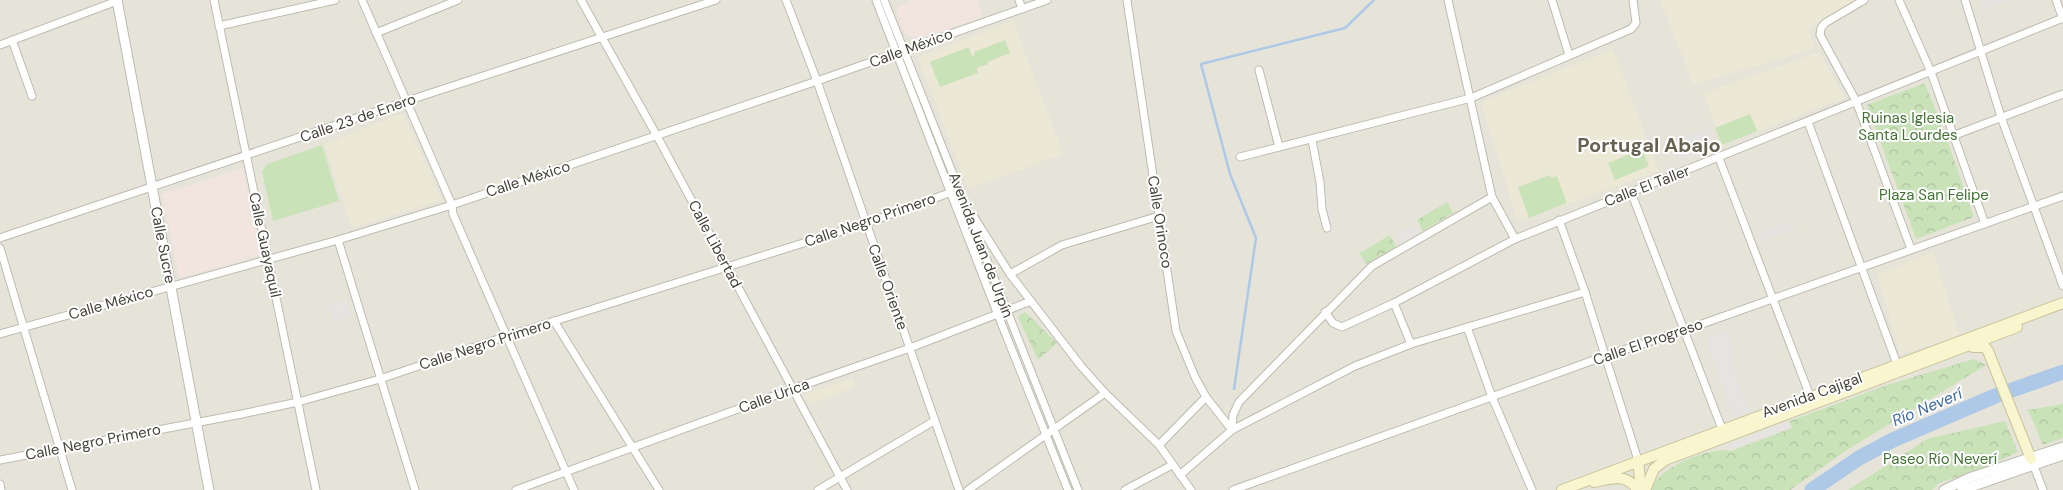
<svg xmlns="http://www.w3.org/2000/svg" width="2063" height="490" font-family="'DM Sans',sans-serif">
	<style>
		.residential { fill: #e6e4d9 }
		.education { fill: #ebe8d6 }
		.medical { fill: #f2e5df }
		.green { fill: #c9e2b8 }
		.park { fill: url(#park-crowns) }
		.parking { fill: #e5e4e1 }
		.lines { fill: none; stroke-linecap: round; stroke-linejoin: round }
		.stream { stroke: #aec8e8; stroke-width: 2.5 }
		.river { stroke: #aec8e8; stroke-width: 15 }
		.minor-casing { stroke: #bebbae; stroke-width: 9 }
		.tertiary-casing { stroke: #bebbae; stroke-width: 11 }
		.secondary-casing { stroke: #c7c39b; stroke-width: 12 }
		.minor { stroke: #fff; stroke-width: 7 }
		.tertiary { stroke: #fff; stroke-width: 9 }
		.secondary { stroke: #f8f5cf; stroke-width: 10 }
		.labels { text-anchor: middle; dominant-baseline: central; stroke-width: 4; stroke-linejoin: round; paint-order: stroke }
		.street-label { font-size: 15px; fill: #464339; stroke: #fff }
		.park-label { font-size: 15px; fill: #417233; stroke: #fff }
		.water-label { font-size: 16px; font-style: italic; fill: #3e6ba6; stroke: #fff }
		.district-label { font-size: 20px; font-weight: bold; fill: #686252; stroke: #fff }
	</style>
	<defs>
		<pattern id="park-crowns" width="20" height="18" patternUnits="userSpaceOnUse" patternTransform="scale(1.25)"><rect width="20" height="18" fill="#c9e2b8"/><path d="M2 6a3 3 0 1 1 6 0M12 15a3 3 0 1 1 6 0" fill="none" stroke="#aec39f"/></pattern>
	</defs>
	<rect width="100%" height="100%" fill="#f3f2ea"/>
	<!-- residential -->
	<rect class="residential" x="0" y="0" width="2063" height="490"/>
	<!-- education -->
	<g class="education">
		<path d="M 1660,0 L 1857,0 L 1808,28 L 1814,48 L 1694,85 Z"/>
		<path d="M 1013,21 L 1063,154 L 968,189 L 918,57 Z"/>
		<path d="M 1613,49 L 1659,171 L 1518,222 L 1481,102 Z"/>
		<path d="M 1819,52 L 1845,98 L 1722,145 L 1704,93 Z"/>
		<path d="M 403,113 L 442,200 L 352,228 L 324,144 Z"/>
		<path d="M 1933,252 L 1960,336 L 1900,354 L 1877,275 Z"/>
		<path d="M 853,378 L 855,387 L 809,405 L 804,395 Z"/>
	</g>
	<!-- medical -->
	<g class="medical">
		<path d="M 910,0 L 977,0 L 983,17 L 919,39 L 904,33 L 896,8 L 911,2 Z"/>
		<path d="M 243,168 L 262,255 L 179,278 L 162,194 Z"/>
	</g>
	<!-- green -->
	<g class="green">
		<path d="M 1005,40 L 1010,53 L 987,62 L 988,64 L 977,68 L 978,73 L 940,87 L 930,62 L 969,47 L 972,56 L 975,55 L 974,52 Z"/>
		<path d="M 1750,114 L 1757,131 L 1722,145 L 1715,128 Z"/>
		<path d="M 322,145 L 339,201 L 273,221 L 262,172 L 267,164 Z"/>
		<path d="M 1642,149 L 1649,166 L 1615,180 L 1608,163 Z"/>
		<path d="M 1550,175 L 1551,178 L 1557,176 L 1567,203 L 1529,218 L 1518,187 Z"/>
	</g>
	<!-- park -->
	<g class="park">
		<path d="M 1925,83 L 1951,151 L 1974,217 L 1916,239 L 1867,105 Z"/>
		<path d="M 1447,202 L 1453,213 L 1423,231 L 1417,220 Z"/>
		<path d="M 1390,235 L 1396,247 L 1366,264 L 1360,253 Z"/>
		<path d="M 1025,312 L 1057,343 L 1038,360 L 1018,317 Z"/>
		<path d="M 1974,359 L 1986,365 L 1847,450 L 1790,490 L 1652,490 C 1656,467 1712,446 1731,451 L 1792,428 L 1790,421 L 1890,384 Z"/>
		<path d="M 2063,404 L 2063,438 L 2043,445 L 2028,410 Z"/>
		<path d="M 2005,421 L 2018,452 L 1984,468 L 1939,483 L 1932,490 L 1848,490 L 1927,439 Z"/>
	</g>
	<!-- parking -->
	<g class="parking">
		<path d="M 1981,0 L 2010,0 L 1984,8 Z"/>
		<path d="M 1709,128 L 1716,147 L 1679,160 L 1673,141 Z"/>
		<path d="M 1325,182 L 1334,230 L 1324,232 L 1311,186 Z"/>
		<path d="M 1790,221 L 1794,229 L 1763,242 L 1759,233 Z"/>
		<path d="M 1413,224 L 1420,234 L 1401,245 L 1395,235 Z"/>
		<path d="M 346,300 L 352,315 L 332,322 L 327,307 Z"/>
		<path d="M 1727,331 L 1736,357 L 1730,359 L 1749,412 L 1733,417 L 1705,339 Z"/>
		<path d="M 1788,422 L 1790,428 L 1732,448 L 1724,446 Z"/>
	</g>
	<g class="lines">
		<!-- stream -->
		<path class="stream" d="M 1234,389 L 1256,238 L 1230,174 L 1201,64 L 1345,28 L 1374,0"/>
		<!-- river -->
		<path class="river" d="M 1812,490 L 1859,458 L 1893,440 L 1995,396 L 2063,372"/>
		<!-- minor casing -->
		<g class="minor-casing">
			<g id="minor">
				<path d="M 214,0 L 316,490"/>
				<path d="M 362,0 L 452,205 L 453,214 L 574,490"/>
				<path d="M 581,0 L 657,136 L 847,490"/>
				<path d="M 786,0 L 817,81 L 959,490"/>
				<path d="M 876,0 L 998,315 L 1068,490"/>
				<path d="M 884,0 L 1078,490"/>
				<path d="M 1019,0 L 1022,9"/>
				<path d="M 1127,0 L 1176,331 L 1195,377 L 1206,397 L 1232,430"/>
				<path d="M 1448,0 L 1492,197 L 1515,239"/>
				<path d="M 1552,0 L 1569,55"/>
				<path d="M 1864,0 L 1825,23 L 1821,28 L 1820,35 L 1856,101 L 1911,249"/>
				<path d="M 1899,0 L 1931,72 L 1985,224"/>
				<path d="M 1965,0 L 2001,117 L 2063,286"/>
				<path d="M 2056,0 L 2063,19"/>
				<path d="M 219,26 L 335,0"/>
				<path d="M 376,33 L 458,0"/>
				<path d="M 12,40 L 32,96"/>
				<path d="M 0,45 L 117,1"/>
				<path d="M 1259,70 L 1279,147"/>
				<path d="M 1808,122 L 1897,364"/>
				<path d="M 1955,135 L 2063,94"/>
				<path d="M 1312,140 L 1320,182 L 1322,209 L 1327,228"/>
				<path d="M 1240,157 L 1471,98 L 1631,29 L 1636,23 L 1633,0"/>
				<path d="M 1719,158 L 1810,396"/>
				<path d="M 1631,192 L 1722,429"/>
				<path d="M 974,217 L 1010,274 L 1081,366 L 1105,393 L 1159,445 L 1191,490"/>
				<path d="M 1559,220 L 1585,292 L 1638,460"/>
				<path d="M 0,238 L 422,96 L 716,0"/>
				<path d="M 338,240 L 415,490"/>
				<path d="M 0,248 L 72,490"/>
				<path d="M 1010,274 L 1062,245 L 1159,216"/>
				<path d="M 1394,303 L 1411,344"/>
				<path d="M 1325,312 L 1333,323 L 1342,327 L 1394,303 L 1515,239 L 2063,18"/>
				<path d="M 554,321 L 659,490"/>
				<path d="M 1467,327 L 1492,397 L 1532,490"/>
				<path d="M 0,334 L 338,240 L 452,205 L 817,81 L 1047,0"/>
				<path d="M 1232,430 L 1233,415 L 1239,402 L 1372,266 L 1492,197"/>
				<path d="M 1159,445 L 1206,397"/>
				<path d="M 0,460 L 242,414 L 298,402 L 380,379 L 510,335 L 864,224 L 960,189"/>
				<path d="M 2032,461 L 2043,490"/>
				<path d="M 1180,475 L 1232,430 L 1355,366 L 1411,344 L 1585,292"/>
				<path d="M 0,484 L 1,490"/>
				<path d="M 516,490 L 798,387 L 910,348 L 1031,301"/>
				<path d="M 818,490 L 934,421"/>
				<path d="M 968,490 L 1105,393"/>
				<path d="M 1125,490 L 1172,465"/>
				<path d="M 1233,490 L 1605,356 L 1685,330 L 2063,196"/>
			</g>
		</g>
		<!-- tertiary casing -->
		<g class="tertiary-casing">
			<g id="tertiary">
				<path d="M 117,0 L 209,490"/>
				<path d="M 1944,490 L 1969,478 L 2063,447"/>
				<path d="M 1962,490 L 2063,455"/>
			</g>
		</g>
		<!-- secondary casing -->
		<g class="secondary-casing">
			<g id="secondary">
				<path d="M 1973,347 L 1985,347 L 1988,351 L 2031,459"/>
				<path d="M 1638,460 L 1641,490"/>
				<path d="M 1594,482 C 1612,478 1626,473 1638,490"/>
				<path d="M 1562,490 L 2063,303"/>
				<path d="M 1645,490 L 1654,469 L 1665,460 L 2017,327"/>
			</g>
		</g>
		<!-- minor -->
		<use href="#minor" class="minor"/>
		<!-- tertiary -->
		<use href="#tertiary" class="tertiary"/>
		<!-- secondary -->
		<use href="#secondary" class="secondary"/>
	</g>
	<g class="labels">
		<!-- street labels -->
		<g class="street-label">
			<text transform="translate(911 48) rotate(-20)">Calle México</text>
			<text transform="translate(358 118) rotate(-19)">Calle 23 de Enero</text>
			<text transform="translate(528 179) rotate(-18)">Calle México</text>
			<text transform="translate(1647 186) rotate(-21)">Calle El Taller</text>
			<text transform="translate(870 220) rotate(-19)">Calle Negro Primero</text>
			<text transform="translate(1160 222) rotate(81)">Calle Orinoco</text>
			<text transform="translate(715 244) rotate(62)">Calle Libertad</text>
			<text transform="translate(163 245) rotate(79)">Calle Sucre</text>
			<text transform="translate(265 245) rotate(78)">Calle Guayaquil</text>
			<text transform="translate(981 245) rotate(69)">Avenida Juan de Urpín</text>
			<text transform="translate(888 287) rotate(70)">Calle Oriente</text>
			<text transform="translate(111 303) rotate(-16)">Calle México</text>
			<text transform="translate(1648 342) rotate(-19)">Calle El Progreso</text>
			<text transform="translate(485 344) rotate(-18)">Calle Negro Primero</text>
			<text transform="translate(1812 395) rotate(-20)">Avenida Cajigal</text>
			<text transform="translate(774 396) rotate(-20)">Calle Urica</text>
			<text transform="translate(93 442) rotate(-11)">Calle Negro Primero</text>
		</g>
		<!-- park labels -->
		<g class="park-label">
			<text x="1908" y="118">Ruinas Iglesia<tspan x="1908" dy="17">Santa Lourdes</tspan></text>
			<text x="1934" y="195">Plaza San Felipe</text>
			<text x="1940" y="459">Paseo Río Neverí</text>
		</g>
		<!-- water labels -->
		<g class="water-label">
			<text transform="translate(1927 407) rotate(-23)">Río Neverí</text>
		</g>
		<!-- district labels -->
		<g class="district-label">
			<text x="1649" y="145">Portugal Abajo</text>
		</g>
	</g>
</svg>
